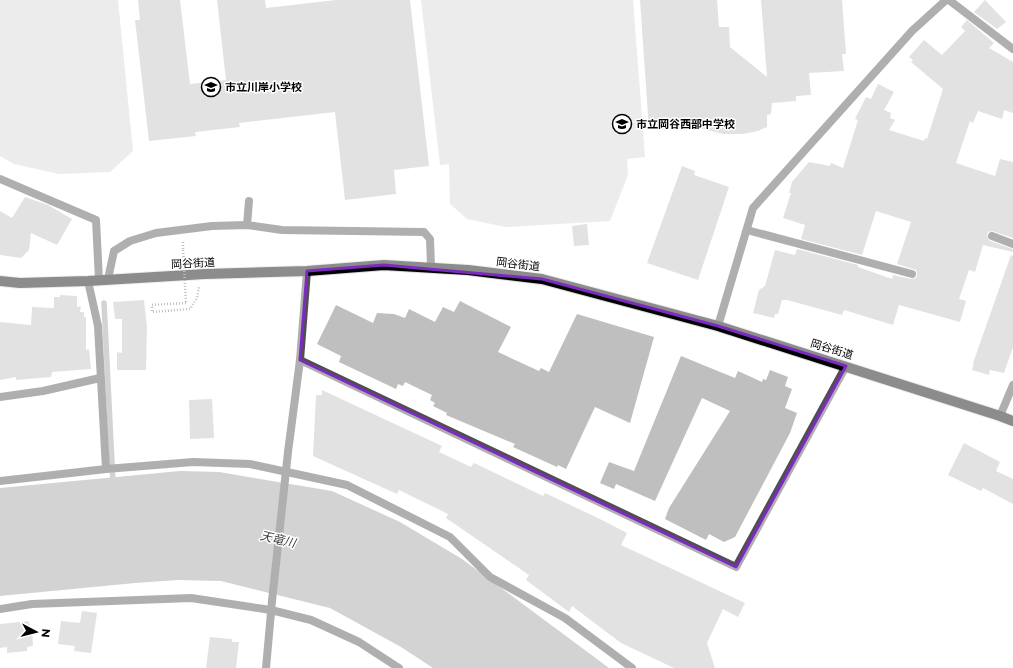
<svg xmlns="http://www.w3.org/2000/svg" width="1013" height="668" font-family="Montserrat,'Noto Sans JP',sans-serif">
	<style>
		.green { fill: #d6d6d6 }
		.water { fill: #9d9d9d }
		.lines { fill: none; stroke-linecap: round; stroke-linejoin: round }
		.stream { stroke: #9d9d9d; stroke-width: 5.5 }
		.building { fill: #bfbfbf }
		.primary-casing { stroke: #dbdbdb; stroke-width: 12 }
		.path { stroke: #717171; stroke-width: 2.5; stroke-dasharray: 1 2; stroke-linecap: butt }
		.service { stroke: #4f4f4f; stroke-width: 8 }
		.minor { stroke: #4f4f4f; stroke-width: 8 }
		.tertiary { stroke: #4f4f4f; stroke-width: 8 }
		.primary { stroke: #000; stroke-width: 10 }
		.path-bridge { stroke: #717171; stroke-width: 2.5; stroke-dasharray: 1 2; stroke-linecap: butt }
		.tertiary-bridge { stroke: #4f4f4f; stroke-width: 8 }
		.marked { fill: none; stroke: #7b2cbf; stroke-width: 3; stroke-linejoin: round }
		.labels { text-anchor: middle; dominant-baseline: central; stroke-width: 3; stroke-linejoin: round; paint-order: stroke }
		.poi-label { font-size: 11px; font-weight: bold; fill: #000; stroke: #fff; text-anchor: start }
		.street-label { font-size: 11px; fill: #000; stroke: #fff }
		.water-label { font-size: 12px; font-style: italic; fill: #3e3e3e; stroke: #fff }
	</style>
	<rect width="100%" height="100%" fill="#fff"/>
	<!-- green -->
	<g class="green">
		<path d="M 0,0 L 118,0 L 133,151 L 110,172 L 59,174 L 14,164 L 0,156 Z"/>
		<path d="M 421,0 L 633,0 L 645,157 L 627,159 L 628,175 L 610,221 L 506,227 L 467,219 L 450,204 L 449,164 L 440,165 Z"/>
	</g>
	<!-- water -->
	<path class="water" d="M 180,471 L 219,472 L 332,491 L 400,522 L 462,559 L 609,668 L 433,668 L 401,647 L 330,608 L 221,581 L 178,580 L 135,583 L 0,596 L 0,488 Z"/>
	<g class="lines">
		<!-- stream -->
		<path class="stream" d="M 104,303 L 113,484"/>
	</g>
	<!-- building -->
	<g class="building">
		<path d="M 138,0 L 180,0 L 190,84 L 226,80 L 217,0 L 265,0 L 266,8 L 336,0 L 410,0 L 429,166 L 394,170 L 396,194 L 345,200 L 335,112 L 239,123 L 240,127 L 195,132 L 196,136 L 149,141 L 135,20 L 140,20 Z"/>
		<path d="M 640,0 L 717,0 L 719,27 L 729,27 L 730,47 L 767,77 L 761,0 L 842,0 L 846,54 L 842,54 L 844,71 L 809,73 L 811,95 L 796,96 L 796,101 L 772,103 L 771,114 L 767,115 L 767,127 L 758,131 L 743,134 L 723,134 L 688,125 L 688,128 L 649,130 Z"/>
		<path d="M 985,0 L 1006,22 L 997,29 L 974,12 Z"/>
		<path d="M 967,20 L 994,43 L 989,48 L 1013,62 L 1013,113 L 1004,110 L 1002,119 L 978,111 L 973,123 L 970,121 L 956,163 L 995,176 L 1000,159 L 1013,162 L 1013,238 L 992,231 L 988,232 L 987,236 L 990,241 L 1013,249 L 1013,252 L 983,245 L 975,272 L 969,270 L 959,299 L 966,301 L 960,322 L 899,305 L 893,325 L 844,310 L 842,315 L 787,300 L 782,300 L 778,314 L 775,314 L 774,318 L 753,313 L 759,290 L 765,286 L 775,250 L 795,255 L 797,249 L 858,265 L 858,267 L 892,279 L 893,275 L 911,279 L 916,278 L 917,273 L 916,270 L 897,264 L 911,222 L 876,211 L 862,255 L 801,239 L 805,225 L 783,218 L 791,193 L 789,193 L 792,182 L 809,162 L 830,166 L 831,163 L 843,168 L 858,120 L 855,119 L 866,97 L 871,99 L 878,84 L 894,92 L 884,110 L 891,113 L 890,118 L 895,120 L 889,130 L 924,141 L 925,138 L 927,139 L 943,89 L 911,62 L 913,60 L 909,57 L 924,40 L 942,55 L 965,31 L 961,27 Z"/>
		<path d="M 682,166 L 695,171 L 694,175 L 729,187 L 698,280 L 647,263 Z"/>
		<path d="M 25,197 L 48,205 L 72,219 L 57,245 L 31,233 L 29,250 L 21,258 L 0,255 L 0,211 L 12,218 Z"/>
		<path d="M 587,224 L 589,245 L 574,246 L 572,226 Z"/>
		<path d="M 1011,255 L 1013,256 L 1013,347 L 1004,373 L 990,370 L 989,375 L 972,370 L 974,363 L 973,363 Z"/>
		<path d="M 60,295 L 77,296 L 77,307 L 81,306 L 80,312 L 84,312 L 84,317 L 86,317 L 86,350 L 89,349 L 91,369 L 52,372 L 51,377 L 16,380 L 16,377 L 0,380 L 0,322 L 31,325 L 32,307 L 54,308 L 54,297 L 60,297 Z"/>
		<path d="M 144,300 L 147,327 L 146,370 L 117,370 L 117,352 L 122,353 L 122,319 L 115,319 L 113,302 Z"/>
		<path d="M 460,301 L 511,327 L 498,352 L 539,371 L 541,368 L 549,372 L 577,314 L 654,337 L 630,423 L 595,407 L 566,469 L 558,465 L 557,467 L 513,447 L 515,444 L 446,415 L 447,413 L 433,406 L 435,403 L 430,400 L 432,395 L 405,382 L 403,386 L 398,384 L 396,389 L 339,362 L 341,356 L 317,344 L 336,305 L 373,323 L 377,313 L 394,314 L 405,318 L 409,309 L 435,322 L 443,307 L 454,312 Z"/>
		<path d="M 681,356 L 735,378 L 738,371 L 762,382 L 763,379 L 766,380 L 770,370 L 788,377 L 785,386 L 792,389 L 785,408 L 797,413 L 790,433 L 735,537 L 724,542 L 709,534 L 706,540 L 665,519 L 669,508 L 730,411 L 702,398 L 655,501 L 616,484 L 614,489 L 600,483 L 609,462 L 634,471 Z"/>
		<path d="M 322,390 L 442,446 L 439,452 L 471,467 L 474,463 L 543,496 L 545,493 L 604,521 L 627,533 L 621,545 L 745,603 L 738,617 L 723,609 L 707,643 L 715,668 L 674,668 L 621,643 L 572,606 L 569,612 L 526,580 L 529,575 L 446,518 L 448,514 L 399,490 L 397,494 L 313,456 L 316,395 L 322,395 Z"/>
		<path d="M 212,399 L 214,438 L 190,439 L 189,400 Z"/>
		<path d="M 964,443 L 1000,462 L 996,471 L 1013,479 L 1013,504 L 983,488 L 981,491 L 948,475 Z"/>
		<path d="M 82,611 L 97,613 L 91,653 L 74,651 L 75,646 L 58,644 L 61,621 L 80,623 Z"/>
		<path d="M 29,621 L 30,628 L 32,628 L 33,646 L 27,647 L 27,651 L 7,653 L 7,647 L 0,648 L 0,624 Z"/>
		<path d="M 210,637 L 232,639 L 232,642 L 239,642 L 236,668 L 206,668 Z"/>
	</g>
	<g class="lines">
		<!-- primary casing -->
		<g class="primary-casing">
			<path id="primary" d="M 0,281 L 20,283 L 88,281 L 205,274 L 307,271 L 384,265 L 468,270 L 542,279 L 718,326 L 1000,416 L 1013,421"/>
		</g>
		<!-- path -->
		<g class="path">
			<path d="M 183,242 L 183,250"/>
			<path d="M 186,303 L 152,305 L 152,312 L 190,309 L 197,298 L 199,287"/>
		</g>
		<!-- service -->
		<g class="service">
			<path d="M 247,225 L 249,201"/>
			<path d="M 108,279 L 114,251 L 130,241 L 156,233 L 212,226 L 247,225 L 282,230 L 424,232 L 430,239 L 431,267"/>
		</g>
		<!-- minor -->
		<g class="minor">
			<path d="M 949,0 L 1013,49"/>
			<path d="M 0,179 L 96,220 L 99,280"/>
			<path d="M 747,230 L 912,274"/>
			<path d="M 992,236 L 1013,244"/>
			<path d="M 88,281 L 98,326 L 106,469 L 193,462 L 250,464 L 347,485 L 450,537 L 490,577 L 565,618 L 632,668"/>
			<path d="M 718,326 L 753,208 L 912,31 L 946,0"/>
			<path d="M 300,360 L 736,567 L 846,366"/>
			<path d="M 0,397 L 43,391 L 100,378"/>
			<path d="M 1000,416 L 1013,385"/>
			<path d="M 0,481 L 106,469"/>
			<path d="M 0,609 L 32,604 L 191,598 L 271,610 L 311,620 L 359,642 L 399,668"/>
		</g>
		<!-- tertiary -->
		<g class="tertiary">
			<path d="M 288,452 L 300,360 L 307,271"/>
			<path d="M 266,668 L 272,601"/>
		</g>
		<!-- primary -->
		<use href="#primary" class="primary"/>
		<!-- path-bridge -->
		<path class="path-bridge" d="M 183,250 L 186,303"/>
		<!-- tertiary-bridge -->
		<path class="tertiary-bridge" d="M 272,601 L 288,452"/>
	</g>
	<!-- marked area -->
	<path d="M0 0H1013V668H0ZM 384,265 L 542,279 L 718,326 L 846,366 L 736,567 L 300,360 L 307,271 Z" fill="#fff" fill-opacity=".55" fill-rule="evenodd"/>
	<path class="marked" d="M 384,265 L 542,279 L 718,326 L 846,366 L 736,567 L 300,360 L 307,271 Z"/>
	<!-- icons -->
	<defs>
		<g id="school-ring" transform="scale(1)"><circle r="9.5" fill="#fff" stroke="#000" stroke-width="1.5"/><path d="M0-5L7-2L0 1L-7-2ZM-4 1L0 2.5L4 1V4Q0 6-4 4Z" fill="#000"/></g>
	</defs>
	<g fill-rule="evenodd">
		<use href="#school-ring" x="211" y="87"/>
		<use href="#school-ring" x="622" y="124"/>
	</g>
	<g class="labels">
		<!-- poi labels -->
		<g class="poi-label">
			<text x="225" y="87">市立川岸小学校</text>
			<text x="636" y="124">市立岡谷西部中学校</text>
		</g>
		<!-- street labels -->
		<g class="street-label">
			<text transform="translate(193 263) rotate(-3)">岡谷街道</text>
			<text transform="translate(518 264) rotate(7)">岡谷街道</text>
			<text transform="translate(832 349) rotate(17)">岡谷街道</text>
		</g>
		<!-- water labels -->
		<g class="water-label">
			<text transform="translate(278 539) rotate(13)">天竜川</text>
		</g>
	</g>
	<!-- north arrow -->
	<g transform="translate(36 632) rotate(97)" stroke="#ffffff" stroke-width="3" paint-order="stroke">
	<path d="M0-3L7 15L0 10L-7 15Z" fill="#000000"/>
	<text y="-6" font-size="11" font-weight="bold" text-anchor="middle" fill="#000000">N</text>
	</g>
</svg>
